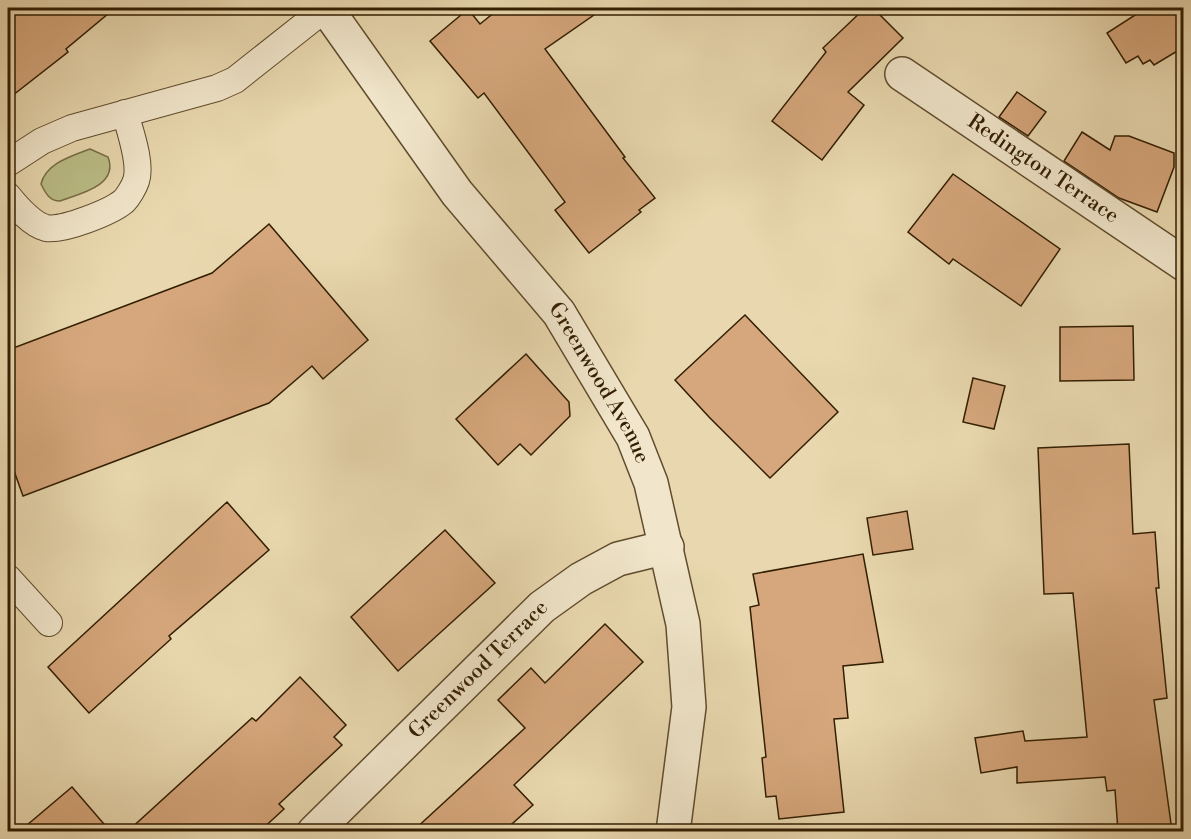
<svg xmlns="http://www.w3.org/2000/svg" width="1191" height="839" font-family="'Libre Bodoni',serif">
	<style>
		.green { fill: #bbbd87; stroke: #766e44; stroke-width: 1.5 }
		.building { fill: #d6a77c; stroke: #321e02; stroke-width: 1.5 }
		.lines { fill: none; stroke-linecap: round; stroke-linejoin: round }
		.lane-casing { stroke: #604c2d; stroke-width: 28 }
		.street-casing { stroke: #604c2d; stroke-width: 36 }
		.lane { stroke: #f1e6cb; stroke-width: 26 }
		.street { stroke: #f1e6cb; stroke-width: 33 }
		.labels { text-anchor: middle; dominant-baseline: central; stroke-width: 5; stroke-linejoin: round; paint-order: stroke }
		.street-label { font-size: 21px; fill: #321e02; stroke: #f1e6cb }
	</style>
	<rect width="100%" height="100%" fill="#e9d8af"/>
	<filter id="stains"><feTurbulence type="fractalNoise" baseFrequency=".00333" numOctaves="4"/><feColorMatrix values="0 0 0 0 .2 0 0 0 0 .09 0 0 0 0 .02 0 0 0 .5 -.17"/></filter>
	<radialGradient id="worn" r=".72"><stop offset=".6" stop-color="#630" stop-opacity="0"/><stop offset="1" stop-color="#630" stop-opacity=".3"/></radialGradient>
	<!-- green -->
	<path class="green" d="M 90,149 L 108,157 C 119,186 79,194 60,201 C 49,201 45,192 41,184 C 46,163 72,156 90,149 Z"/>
	<!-- building -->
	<g class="building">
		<path d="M 8,8 L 115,8 L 66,49 L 68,52 L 8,99 Z"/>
		<path d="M 500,8 L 604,8 L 545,49 L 625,157 L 623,158 L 655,198 L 639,210 L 641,212 L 589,253 L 555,210 L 565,202 L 484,93 L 478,98 L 430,41 L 468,9 L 480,24 Z"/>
		<path d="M 865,8 L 873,8 L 903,38 L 848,92 L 864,105 L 822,160 L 772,121 L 826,52 L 823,48 Z"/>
		<path d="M 1146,8 L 1184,8 L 1184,47 L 1154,65 L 1150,60 L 1143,64 L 1138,56 L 1126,63 L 1107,33 Z"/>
		<path d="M 1017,92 L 1046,112 L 1028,136 L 999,117 Z"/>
		<path d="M 1082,132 L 1110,150 L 1115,136 L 1129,136 L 1174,153 L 1174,167 L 1157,212 L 1119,198 L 1064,161 Z"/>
		<path d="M 953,174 L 1060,249 L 1021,306 L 953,259 L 949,264 L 908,232 Z"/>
		<path d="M 269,224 L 368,340 L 323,379 L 312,366 L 269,403 L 23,496 L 8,454 L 8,350 L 212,273 Z"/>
		<path d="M 745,315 L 838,412 L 770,478 L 709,417 L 675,380 Z"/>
		<path d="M 1133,326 L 1134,380 L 1060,381 L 1060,327 Z"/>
		<path d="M 526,354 L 569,402 L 570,416 L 531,455 L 520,444 L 498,465 L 456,419 Z"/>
		<path d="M 973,378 L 1005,386 L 994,429 L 963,422 Z"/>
		<path d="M 1129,444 L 1133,534 L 1155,532 L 1159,588 L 1156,588 L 1167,698 L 1154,700 L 1172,831 L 1118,831 L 1115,790 L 1107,791 L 1105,777 L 1017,783 L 1017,767 L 981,773 L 975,738 L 1023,731 L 1025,741 L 1087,737 L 1073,593 L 1044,594 L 1038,448 Z"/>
		<path d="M 227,502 L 269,550 L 169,636 L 171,639 L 89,713 L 48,667 Z"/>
		<path d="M 907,511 L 913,549 L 873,555 L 867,518 Z"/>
		<path d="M 445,530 L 495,583 L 398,671 L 351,617 Z"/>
		<path d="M 863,554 L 883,662 L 843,666 L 848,718 L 834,719 L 844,812 L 779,819 L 776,796 L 766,797 L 762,758 L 766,757 L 750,607 L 759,605 L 753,574 Z"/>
		<path d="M 605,624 L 643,662 L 514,785 L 533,805 L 504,831 L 413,831 L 525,728 L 498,700 L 531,668 L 545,683 Z"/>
		<path d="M 300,677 L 346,725 L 334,737 L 342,745 L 279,804 L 284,809 L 260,831 L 128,831 L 252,718 L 256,721 Z"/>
		<path d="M 72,787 L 110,831 L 20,831 Z"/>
	</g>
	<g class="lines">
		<!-- lane casing -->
		<g class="lane-casing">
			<g id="lane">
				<path d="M 8,163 L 42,141 L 72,128 L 217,88 L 235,80 L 326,8"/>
				<path d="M 8,196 C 17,207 31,224 46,228 C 63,231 111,212 124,201 C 128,197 134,187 136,181 C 142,164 130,131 125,113"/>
				<path d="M 8,578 L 49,623"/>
			</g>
		</g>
		<!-- street casing -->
		<g class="street-casing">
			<g id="street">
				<path id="s1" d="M 326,8 L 457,193 L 559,313 L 633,437 L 651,483 L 683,624 L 689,707 L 673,832"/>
				<path id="s2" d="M 902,74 L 1184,264"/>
				<path id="s3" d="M 314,832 L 542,607 L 581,579 L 618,559 L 667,547"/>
			</g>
		</g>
		<!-- lane -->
		<use href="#lane" class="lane"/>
		<!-- street -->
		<use href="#street" class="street"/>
	</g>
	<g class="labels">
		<!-- street labels -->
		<g class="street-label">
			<text stroke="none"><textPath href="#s2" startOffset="170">Redington Terrace</textPath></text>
			<text stroke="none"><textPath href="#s1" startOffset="465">Greenwood Avenue</textPath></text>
			<text stroke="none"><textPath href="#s3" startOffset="231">Greenwood Terrace</textPath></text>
		</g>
	</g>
	<!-- margin -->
	<rect width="1191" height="839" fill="none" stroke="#e9d8af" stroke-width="30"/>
	<rect x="9" y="9" width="1173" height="821" fill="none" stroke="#321e02" stroke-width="3"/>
	<rect x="15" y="15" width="1161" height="809" fill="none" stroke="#321e02" stroke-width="1.5"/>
	<rect width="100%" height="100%" filter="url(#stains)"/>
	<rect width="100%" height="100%" fill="url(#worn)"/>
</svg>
